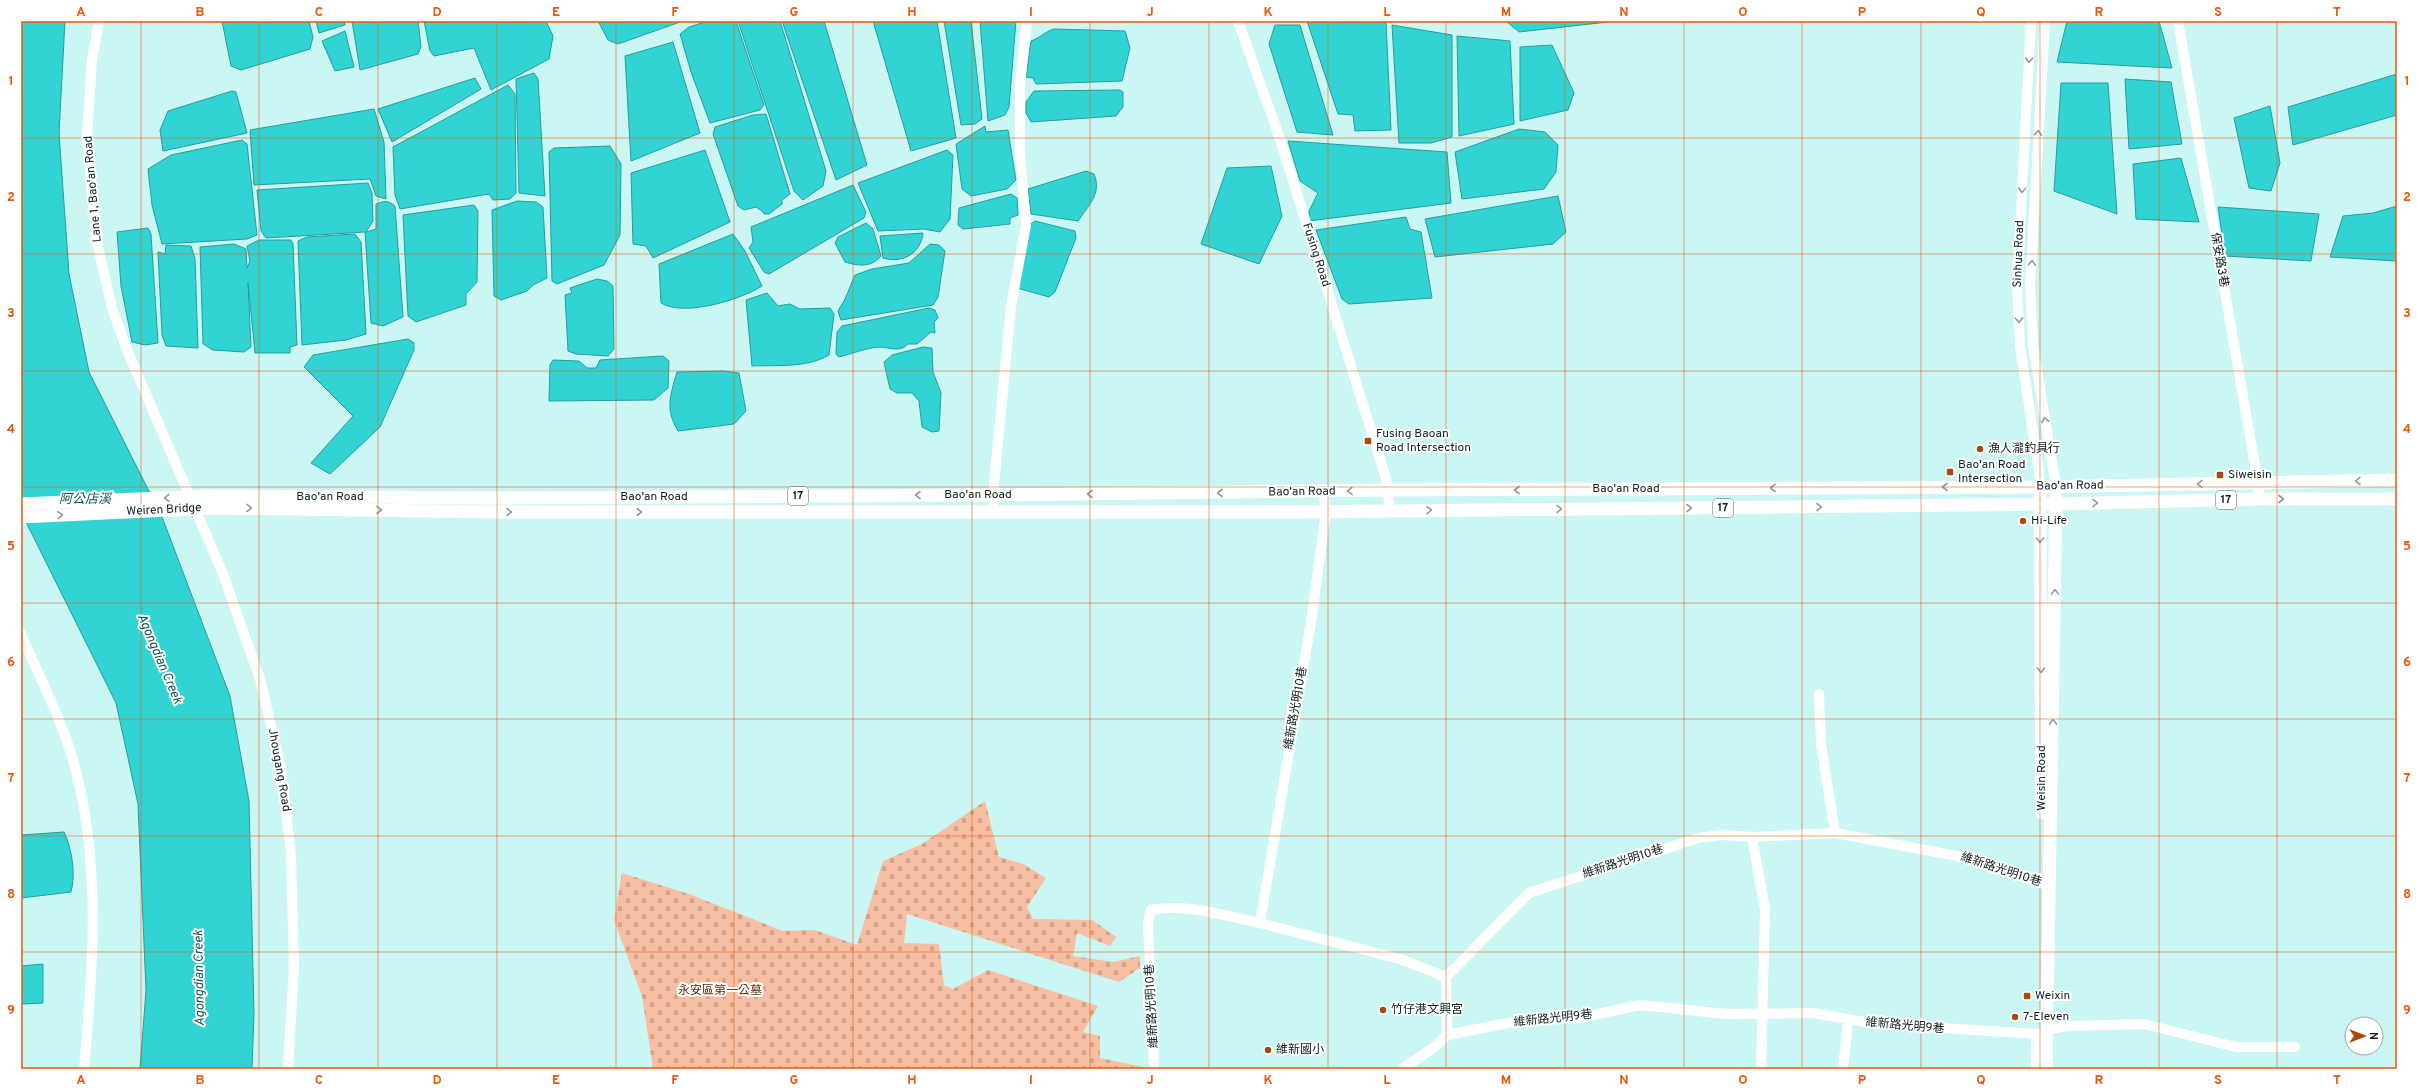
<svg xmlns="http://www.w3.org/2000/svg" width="2418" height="1090" font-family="Overpass,'Noto Sans TC',sans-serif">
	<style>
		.cemetery { fill: url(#cemetery-stones) }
		.water { fill: #31d4d3; stroke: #269d9d }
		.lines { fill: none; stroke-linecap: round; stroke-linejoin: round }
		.minor { stroke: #fff; stroke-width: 10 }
		.major { stroke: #fff; stroke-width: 13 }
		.oneway { stroke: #929a9a }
		.grid { fill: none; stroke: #e8590c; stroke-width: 1; stroke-opacity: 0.55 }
		.poi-dot { fill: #ab490b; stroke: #fff; stroke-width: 1.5 }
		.labels { text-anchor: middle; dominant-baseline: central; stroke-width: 4; stroke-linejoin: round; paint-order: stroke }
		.shield { fill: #fff; stroke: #566262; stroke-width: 1 }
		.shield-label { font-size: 11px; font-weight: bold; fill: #0d1e1e }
		.street-label { font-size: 12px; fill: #0d1e1e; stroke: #fff }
		.poi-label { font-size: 12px; fill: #0d1e1e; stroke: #fff; text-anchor: start }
		.park-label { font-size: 12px; fill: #642a0a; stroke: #fff }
		.water-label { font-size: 13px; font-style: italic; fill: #0e5150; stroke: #fff }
		.neatline { fill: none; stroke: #e8590c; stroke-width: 1.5 }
		.grid-label { font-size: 13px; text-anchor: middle; font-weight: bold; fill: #e8590c }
	</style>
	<defs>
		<pattern id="cemetery-stones" width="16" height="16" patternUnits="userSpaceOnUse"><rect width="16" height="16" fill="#f8bea3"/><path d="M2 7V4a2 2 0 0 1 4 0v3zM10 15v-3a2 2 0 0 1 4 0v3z" fill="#d3a38c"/></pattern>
	</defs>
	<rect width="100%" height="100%" fill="#caf6f4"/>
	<!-- cemetery -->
	<path class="cemetery" d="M 985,801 L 999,857 L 1023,864 L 1046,878 L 1027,907 L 1033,919 L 1092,920 L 1116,937 L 1110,946 L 1077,933 L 1073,956 L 1113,962 L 1140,956 L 1140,968 L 1119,982 L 907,914 L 904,943 L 939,944 L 944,985 L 953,989 L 988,970 L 1098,1006 L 1083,1032 L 1100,1036 L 1100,1058 L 1144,1067 L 1144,1069 L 653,1069 L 642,996 L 614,920 L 622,873 L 689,894 L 783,931 L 815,930 L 857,945 L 883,861 L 922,844 Z"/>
	<!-- water -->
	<g class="water">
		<path d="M 21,21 L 65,21 L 59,133 L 69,274 L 89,372 L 162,517 L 230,696 L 249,801 L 254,1014 L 252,1069 L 140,1069 L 146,990 L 138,804 L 116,703 L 21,512 Z"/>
		<path d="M 222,21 L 309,21 L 313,37 L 310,49 L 241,70 L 231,66 Z"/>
		<path d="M 316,21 L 344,21 L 345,25 L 319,33 Z"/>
		<path d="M 352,21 L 418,21 L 421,47 L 418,54 L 360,70 Z"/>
		<path d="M 424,21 L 546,21 L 553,36 L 549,59 L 491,90 L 474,48 L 434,56 L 430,51 Z"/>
		<path d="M 598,21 L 683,21 L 618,44 L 608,40 Z"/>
		<path d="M 708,21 L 736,21 L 764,105 L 760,110 L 710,123 L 691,72 L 680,34 L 689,27 Z"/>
		<path d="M 738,21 L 780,21 L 826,171 L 823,186 L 803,200 L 794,191 Z"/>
		<path d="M 782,21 L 824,21 L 867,165 L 836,180 Z"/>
		<path d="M 873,21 L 937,21 L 956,138 L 911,151 Z"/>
		<path d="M 944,21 L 971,21 L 982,119 L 975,124 L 961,125 Z"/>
		<path d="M 980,21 L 1016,21 L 1009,107 L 1005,115 L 988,121 Z"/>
		<path d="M 1307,21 L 1386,22 L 1391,130 L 1355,131 L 1353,115 L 1338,114 Z"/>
		<path d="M 1506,21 L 1608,21 L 1608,22 L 1519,32 Z"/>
		<path d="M 2067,21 L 2159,21 L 2172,68 L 2057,62 Z"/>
		<path d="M 1275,25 L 1300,25 L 1333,135 L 1297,132 L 1269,44 Z"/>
		<path d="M 1392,25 L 1452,35 L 1452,137 L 1431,143 L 1399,143 Z"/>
		<path d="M 1054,29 L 1125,31 L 1130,48 L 1122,81 L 1036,84 L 1033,78 L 1026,77 L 1031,41 C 1040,38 1044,32 1054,29 Z"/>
		<path d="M 345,31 L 354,67 L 335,71 L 322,41 Z"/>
		<path d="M 1457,36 L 1510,41 L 1514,124 L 1459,136 Z"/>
		<path d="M 673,42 L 700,133 L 631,161 L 625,56 Z"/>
		<path d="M 1552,45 L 1574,93 L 1568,110 L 1520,121 L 1520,47 Z"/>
		<path d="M 534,73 L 538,79 L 545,196 L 519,193 L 516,79 Z"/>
		<path d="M 2397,74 L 2397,115 L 2293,145 L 2288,107 Z"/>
		<path d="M 475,78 L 481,89 L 392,142 L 378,109 Z"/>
		<path d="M 2125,79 L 2171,82 L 2182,144 L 2129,149 Z"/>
		<path d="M 2061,83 L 2108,83 L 2117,214 L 2054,191 Z"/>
		<path d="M 508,85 L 515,94 L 516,193 L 510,199 L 493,200 L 489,194 L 400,209 L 395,195 L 393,147 Z"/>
		<path d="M 1120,90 L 1123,92 L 1123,107 L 1116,116 L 1031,122 L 1026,113 L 1026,102 L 1034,91 Z"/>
		<path d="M 232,91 L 236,92 L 247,133 L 163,151 L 160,130 L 168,111 Z"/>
		<path d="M 2270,106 L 2280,163 L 2271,191 L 2249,188 L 2234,118 Z"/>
		<path d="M 374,109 L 384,142 L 386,199 L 376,196 L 370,179 L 254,185 L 250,130 Z"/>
		<path d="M 766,114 L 790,194 L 782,200 L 782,204 L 769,214 L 764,214 L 762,211 L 756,207 L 744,210 L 738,206 L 713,134 L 715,127 L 753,115 Z"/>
		<path d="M 985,126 L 986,132 L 1008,130 L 1016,180 L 1007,189 L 971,196 L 962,189 L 956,144 Z"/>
		<path d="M 1519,129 L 1545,132 L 1558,145 L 1556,172 L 1544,189 L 1462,199 L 1455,152 Z"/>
		<path d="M 242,140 L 247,144 L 257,235 L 247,239 L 162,244 L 152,205 L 148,169 L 171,155 Z"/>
		<path d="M 1288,141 L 1447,152 L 1451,203 L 1309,221 L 1309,211 L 1318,193 L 1300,181 Z"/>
		<path d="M 610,146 L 621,164 L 620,235 L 604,265 L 557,284 L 552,281 L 549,152 L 554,148 Z"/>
		<path d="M 705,150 L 730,222 L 653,258 L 646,246 L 633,244 L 631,173 Z"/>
		<path d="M 947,150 L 953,155 L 950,219 L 940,232 L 924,229 L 878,231 L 858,183 Z"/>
		<path d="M 2181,158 L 2199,222 L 2136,219 L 2133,164 Z"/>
		<path d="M 1271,166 L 1282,216 L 1259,264 L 1201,244 L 1227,168 Z"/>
		<path d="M 1086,171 L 1094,174 C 1102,193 1089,205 1078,221 L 1031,214 L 1028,189 Z"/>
		<path d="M 368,183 L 372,193 L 373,221 L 366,232 L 376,229 L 376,204 C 384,201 388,200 395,206 L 403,317 L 383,326 L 371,323 L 365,232 L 266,238 L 261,231 L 257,190 Z"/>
		<path d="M 853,185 L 866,212 L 864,218 L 769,274 L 764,272 L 749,248 L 753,242 L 751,227 Z"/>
		<path d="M 1011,194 L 1017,198 L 1018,215 L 1010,218 L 1010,224 L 963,229 L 958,225 L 959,208 Z"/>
		<path d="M 1558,196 L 1566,232 L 1553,244 L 1435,257 L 1425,219 Z"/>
		<path d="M 517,201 L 536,202 L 543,207 L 547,278 L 533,285 L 527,291 L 501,300 L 494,296 L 492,210 Z"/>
		<path d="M 474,205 L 478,211 L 477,282 L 466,294 L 466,305 L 416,322 L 408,316 L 403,215 Z"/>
		<path d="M 2397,206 L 2397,261 L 2330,257 L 2343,216 L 2373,213 Z"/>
		<path d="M 2218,207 L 2319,214 L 2311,261 L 2225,256 Z"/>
		<path d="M 1406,217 L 1410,229 L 1421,232 L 1432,298 L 1349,304 L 1342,299 L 1316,230 Z"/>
		<path d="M 1035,221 L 1075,231 L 1076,238 L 1055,292 L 1049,297 L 1017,288 L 1028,226 Z"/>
		<path d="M 866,223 L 873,229 L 881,256 C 871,268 858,266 845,262 L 835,243 L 838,237 Z"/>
		<path d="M 148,228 L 151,234 L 158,343 L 145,345 L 132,342 L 121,286 L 117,232 Z"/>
		<path d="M 923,233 C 921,253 903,264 883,258 L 880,236 Z"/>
		<path d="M 355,234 L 361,242 L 366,334 L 346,340 L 302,345 L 298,241 L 307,237 Z"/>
		<path d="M 733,234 L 745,251 L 762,286 C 740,300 684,317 661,303 L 659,264 Z"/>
		<path d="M 259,240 L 291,240 L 293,244 L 297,345 L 290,347 L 290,353 L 255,353 L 248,283 L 251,347 L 244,352 L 213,350 L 203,344 L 200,247 L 234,244 L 246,249 L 247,268 L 250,261 L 247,246 Z"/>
		<path d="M 930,244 L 939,245 L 945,251 L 938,297 L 933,305 L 841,320 L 838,311 L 845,299 L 855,275 L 872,269 L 909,263 Z"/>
		<path d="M 166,245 L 191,246 L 195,258 L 198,348 L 166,346 L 162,335 L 158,252 L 165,254 Z"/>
		<path d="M 597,279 L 607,281 L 613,286 L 614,349 L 608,356 L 576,354 L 568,351 L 565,295 L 572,293 L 570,288 Z"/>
		<path d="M 767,293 L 778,306 L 790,304 L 800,309 L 830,308 L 834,314 L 829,355 C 807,368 778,365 752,366 L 746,300 Z"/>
		<path d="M 929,308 L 935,310 L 938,318 L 934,322 L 935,333 L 931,332 L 917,344 L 908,344 C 900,353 888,347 879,347 C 866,348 851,354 839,357 L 836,354 L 837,332 L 842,326 Z"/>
		<path d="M 408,339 L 414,343 L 414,350 L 380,427 L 330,474 L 311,463 L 353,416 L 304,367 L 313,355 Z"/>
		<path d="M 923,347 L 932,348 L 933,372 L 941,393 L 939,431 L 932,432 L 922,427 L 919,401 L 912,393 L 897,393 L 890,389 L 884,362 L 892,355 Z"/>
		<path d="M 663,356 L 669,361 L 668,388 L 654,400 L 549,401 L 550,365 L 553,360 L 579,361 L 587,368 L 596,368 L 600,360 Z"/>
		<path d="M 724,371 L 739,373 L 746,411 L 734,424 L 678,431 C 665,409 670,396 677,372 Z"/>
		<path d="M 64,832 C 72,849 76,874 71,892 L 21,898 L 21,835 Z"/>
		<path d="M 43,964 L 43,1003 L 21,1004 L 21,966 Z"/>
	</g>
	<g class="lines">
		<!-- minor -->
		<g class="minor">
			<path d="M 99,21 L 92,60 L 87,137 L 96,238 L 112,308 L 127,350 L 223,574 L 260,679 L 281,768 L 291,855 L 294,967 L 288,1069"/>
			<path d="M 1238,21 L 1279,136 L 1386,478 L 1390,511"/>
			<path d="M 2031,21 L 2017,286 L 2020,346 L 2039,471 L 2040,487"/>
			<path d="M 2045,21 L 2030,286 L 2033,345 L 2056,486"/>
			<path d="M 2178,21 L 2258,483 L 2259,499"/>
			<path d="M 1323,492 L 1326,511 L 1311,622 L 1260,923 L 1400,959 L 1446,977 L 1447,1035"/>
			<path d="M 994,512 L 993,495 L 1011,306 L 1026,225 L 1020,154 L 1020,84 L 1027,21"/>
			<path d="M 21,634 C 40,678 64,724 76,771 C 101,869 93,970 84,1069"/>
			<path d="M 1819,694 L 1821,744 L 1835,833"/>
			<path d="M 1752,837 L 1765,909 L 1761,1069"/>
			<path d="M 1446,977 L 1529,893 L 1698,838 L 1722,835 L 1752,837 L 1835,833 L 1973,859 L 2043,884 L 2050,885"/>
			<path d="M 1154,1069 L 1148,923 L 1151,910 C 1187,903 1225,916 1260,923"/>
			<path d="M 1402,1069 L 1433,1048 L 1447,1035 L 1518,1021 L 1580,1018 L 1640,1005 L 1726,1014 L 1813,1013 L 1877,1024 L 2038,1034 L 2047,1030 L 2067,1026 L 2144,1024 L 2236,1047 L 2295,1047"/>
			<path d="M 1843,1069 L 1848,1021"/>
		</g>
		<!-- major -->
		<g class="major">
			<path d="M 2040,496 L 2042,813"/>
			<path d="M 21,504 L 206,496 L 498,498 L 993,495 L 1389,490 L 2040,487 L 2397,480"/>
			<path d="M 21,517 L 210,508 L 498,512 L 1302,512 L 2056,504 L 2259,499 L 2397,499"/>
			<path d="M 2037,1069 L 2038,1036"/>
			<path d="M 2046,1069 L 2056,497"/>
		</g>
	</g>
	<!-- one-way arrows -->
	<defs><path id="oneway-chevron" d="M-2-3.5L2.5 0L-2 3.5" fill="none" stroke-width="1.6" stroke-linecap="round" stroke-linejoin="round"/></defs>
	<g class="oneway">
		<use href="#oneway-chevron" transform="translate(2029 60) rotate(93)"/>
		<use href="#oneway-chevron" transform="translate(2038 133) rotate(-87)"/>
		<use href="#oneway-chevron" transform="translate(2022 190) rotate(93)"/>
		<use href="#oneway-chevron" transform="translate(2032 263) rotate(-87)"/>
		<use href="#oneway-chevron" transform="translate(2019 320) rotate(87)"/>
		<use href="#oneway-chevron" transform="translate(2045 420) rotate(-99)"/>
		<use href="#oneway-chevron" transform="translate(2358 481) rotate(179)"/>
		<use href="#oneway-chevron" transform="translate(2200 484) rotate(179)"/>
		<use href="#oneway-chevron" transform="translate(1945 487) rotate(180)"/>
		<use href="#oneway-chevron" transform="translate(1773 488) rotate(180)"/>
		<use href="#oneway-chevron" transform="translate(1517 490) rotate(180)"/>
		<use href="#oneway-chevron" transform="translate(1350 491) rotate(178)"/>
		<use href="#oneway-chevron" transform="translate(1220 493) rotate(180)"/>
		<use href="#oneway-chevron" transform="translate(1090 494) rotate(180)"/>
		<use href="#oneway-chevron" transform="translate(918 495) rotate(180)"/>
		<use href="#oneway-chevron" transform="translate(167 498) rotate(177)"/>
		<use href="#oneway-chevron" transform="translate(2281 499)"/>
		<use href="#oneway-chevron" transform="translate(2095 503) rotate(-2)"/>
		<use href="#oneway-chevron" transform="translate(1819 507) rotate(-1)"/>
		<use href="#oneway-chevron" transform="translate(249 508) rotate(1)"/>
		<use href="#oneway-chevron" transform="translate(1689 508) rotate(-1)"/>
		<use href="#oneway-chevron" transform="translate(1559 509) rotate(-1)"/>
		<use href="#oneway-chevron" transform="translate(379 510) rotate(1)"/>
		<use href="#oneway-chevron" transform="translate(1429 510) rotate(-1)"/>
		<use href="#oneway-chevron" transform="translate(509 512)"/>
		<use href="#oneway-chevron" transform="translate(639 512)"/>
		<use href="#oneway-chevron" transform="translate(60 515) rotate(-3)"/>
		<use href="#oneway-chevron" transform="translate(2040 540) rotate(90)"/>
		<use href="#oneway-chevron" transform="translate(2055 592) rotate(-89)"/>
		<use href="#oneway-chevron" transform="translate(2041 670) rotate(90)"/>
		<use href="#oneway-chevron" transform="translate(2053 722) rotate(-89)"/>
	</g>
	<!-- grid -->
	<path class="grid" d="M 141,21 L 141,1069M 259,21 L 259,1069M 378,21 L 378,1069M 497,21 L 497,1069M 616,21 L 616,1069M 734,21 L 734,1069M 853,21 L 853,1069M 972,21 L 972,1069M 1090,21 L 1090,1069M 1209,21 L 1209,1069M 1328,21 L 1328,1069M 1446,21 L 1446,1069M 1565,21 L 1565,1069M 1684,21 L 1684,1069M 1802,21 L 1802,1069M 1921,21 L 1921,1069M 2040,21 L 2040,1069M 2159,21 L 2159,1069M 2277,21 L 2277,1069M 21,138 L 2397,138M 21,254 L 2397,254M 21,371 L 2397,371M 21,487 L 2397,487M 21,603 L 2397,603M 21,719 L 2397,719M 21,836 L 2397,836M 21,952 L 2397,952"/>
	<!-- markers -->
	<g class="poi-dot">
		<rect x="1364" y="437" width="8" height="8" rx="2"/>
		<circle cx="1980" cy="449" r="4"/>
		<rect x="1946" y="468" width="8" height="8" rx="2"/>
		<rect x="2216" y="471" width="8" height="8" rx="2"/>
		<circle cx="2023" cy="521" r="4"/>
		<rect x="2023" y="992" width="8" height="8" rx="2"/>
		<circle cx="1383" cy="1010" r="4"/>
		<circle cx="2015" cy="1017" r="4"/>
		<circle cx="1268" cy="1050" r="4"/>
	</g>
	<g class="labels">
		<!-- shield labels -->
		<g class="shield">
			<rect x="788" y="487" width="20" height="18" rx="3"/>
			<rect x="2216" y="491" width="20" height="18" rx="3"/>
			<rect x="1713" y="499" width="20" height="18" rx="3"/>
		</g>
		<g class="shield-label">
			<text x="798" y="496">17</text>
			<text x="2226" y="500">17</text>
			<text x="1723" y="508">17</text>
		</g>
		<!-- street labels -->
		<g class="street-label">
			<text transform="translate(93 189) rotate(-95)">Lane 1, Bao'an Road</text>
			<text transform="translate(2019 254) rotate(-88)">Sinhua Road</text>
			<text transform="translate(1316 255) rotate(72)">Fusing Road</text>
			<text transform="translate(2219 260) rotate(80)">保安路3巷</text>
			<text transform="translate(2070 486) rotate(-1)">Bao'an Road</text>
			<text x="1626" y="489">Bao'an Road</text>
			<text transform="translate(1302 492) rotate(-1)">Bao'an Road</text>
			<text x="978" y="495">Bao'an Road</text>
			<text x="330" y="497">Bao'an Road</text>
			<text x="654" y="497">Bao'an Road</text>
			<text transform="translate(164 510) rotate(-3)">Weiren Bridge</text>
			<text transform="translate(1296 708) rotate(-80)">維新路光明10巷</text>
			<text transform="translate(279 770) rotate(80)">Jhougang Road</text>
			<text transform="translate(2042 778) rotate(-90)">Weisin Road</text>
			<text transform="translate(1623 862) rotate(-18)">維新路光明10巷</text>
			<text transform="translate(2001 870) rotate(18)">維新路光明10巷</text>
			<text transform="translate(1152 1006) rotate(-93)">維新路光明10巷</text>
			<text transform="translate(1553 1019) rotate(-6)">維新路光明9巷</text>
			<text transform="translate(1905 1026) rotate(5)">維新路光明9巷</text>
		</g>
		<!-- poi labels -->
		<g class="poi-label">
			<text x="1376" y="434">Fusing Baoan<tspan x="1376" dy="14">Road Intersection</tspan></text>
			<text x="1988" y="449">漁人瀧釣具行</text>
			<text x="1958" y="465">Bao'an Road<tspan x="1958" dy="14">Intersection</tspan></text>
			<text x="2228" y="475">Siweisin</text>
			<text x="2031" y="521">Hi-Life</text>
			<text x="2035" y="996">Weixin</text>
			<text x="1391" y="1010">竹仔港文興宮</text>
			<text x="2023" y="1017">7-Eleven</text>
			<text x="1276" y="1050">維新國小</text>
		</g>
		<!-- park labels -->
		<g class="park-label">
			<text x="720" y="991">永安區第一公墓</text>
		</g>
		<!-- water labels -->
		<g class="water-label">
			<text x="85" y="500">阿公店溪</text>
			<text transform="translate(159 659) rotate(67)">Agongdian Creek</text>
			<text transform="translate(200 978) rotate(-91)">Agongdian Creek</text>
		</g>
	</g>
	<!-- border -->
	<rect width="2418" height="1090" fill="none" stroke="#ffffff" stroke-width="44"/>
	<!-- north arrow -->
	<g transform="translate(2364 1036) rotate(90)"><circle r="19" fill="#ffffff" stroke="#9ea5a5"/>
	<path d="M0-3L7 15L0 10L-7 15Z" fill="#ab490b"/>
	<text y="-6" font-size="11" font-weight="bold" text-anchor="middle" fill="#0d1e1e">N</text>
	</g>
	<rect x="22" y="22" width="2374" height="1046" class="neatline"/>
	<g class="grid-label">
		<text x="81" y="16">A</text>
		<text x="200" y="16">B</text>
		<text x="319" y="16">C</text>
		<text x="437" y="16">D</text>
		<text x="556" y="16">E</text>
		<text x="675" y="16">F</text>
		<text x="794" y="16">G</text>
		<text x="912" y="16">H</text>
		<text x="1031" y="16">I</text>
		<text x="1150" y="16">J</text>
		<text x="1268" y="16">K</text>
		<text x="1387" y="16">L</text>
		<text x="1506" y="16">M</text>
		<text x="1624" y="16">N</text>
		<text x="1743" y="16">O</text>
		<text x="1862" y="16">P</text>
		<text x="1981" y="16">Q</text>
		<text x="2099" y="16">R</text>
		<text x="2218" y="16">S</text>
		<text x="2337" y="16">T</text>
		<text x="11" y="85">1</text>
		<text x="2407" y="85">1</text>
		<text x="11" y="201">2</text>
		<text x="2407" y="201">2</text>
		<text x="11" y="317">3</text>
		<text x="2407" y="317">3</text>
		<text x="11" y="433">4</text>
		<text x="2407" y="433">4</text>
		<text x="11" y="550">5</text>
		<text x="2407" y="550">5</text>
		<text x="11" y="666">6</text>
		<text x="2407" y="666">6</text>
		<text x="11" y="782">7</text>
		<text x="2407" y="782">7</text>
		<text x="11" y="898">8</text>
		<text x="2407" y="898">8</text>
		<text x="11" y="1014">9</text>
		<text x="2407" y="1014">9</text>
		<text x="81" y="1084">A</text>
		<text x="200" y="1084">B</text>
		<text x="319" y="1084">C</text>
		<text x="437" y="1084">D</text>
		<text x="556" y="1084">E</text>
		<text x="675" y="1084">F</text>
		<text x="794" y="1084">G</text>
		<text x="912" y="1084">H</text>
		<text x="1031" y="1084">I</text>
		<text x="1150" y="1084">J</text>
		<text x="1268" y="1084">K</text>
		<text x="1387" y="1084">L</text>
		<text x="1506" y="1084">M</text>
		<text x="1624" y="1084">N</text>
		<text x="1743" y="1084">O</text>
		<text x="1862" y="1084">P</text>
		<text x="1981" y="1084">Q</text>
		<text x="2099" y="1084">R</text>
		<text x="2218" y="1084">S</text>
		<text x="2337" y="1084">T</text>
	</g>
</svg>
